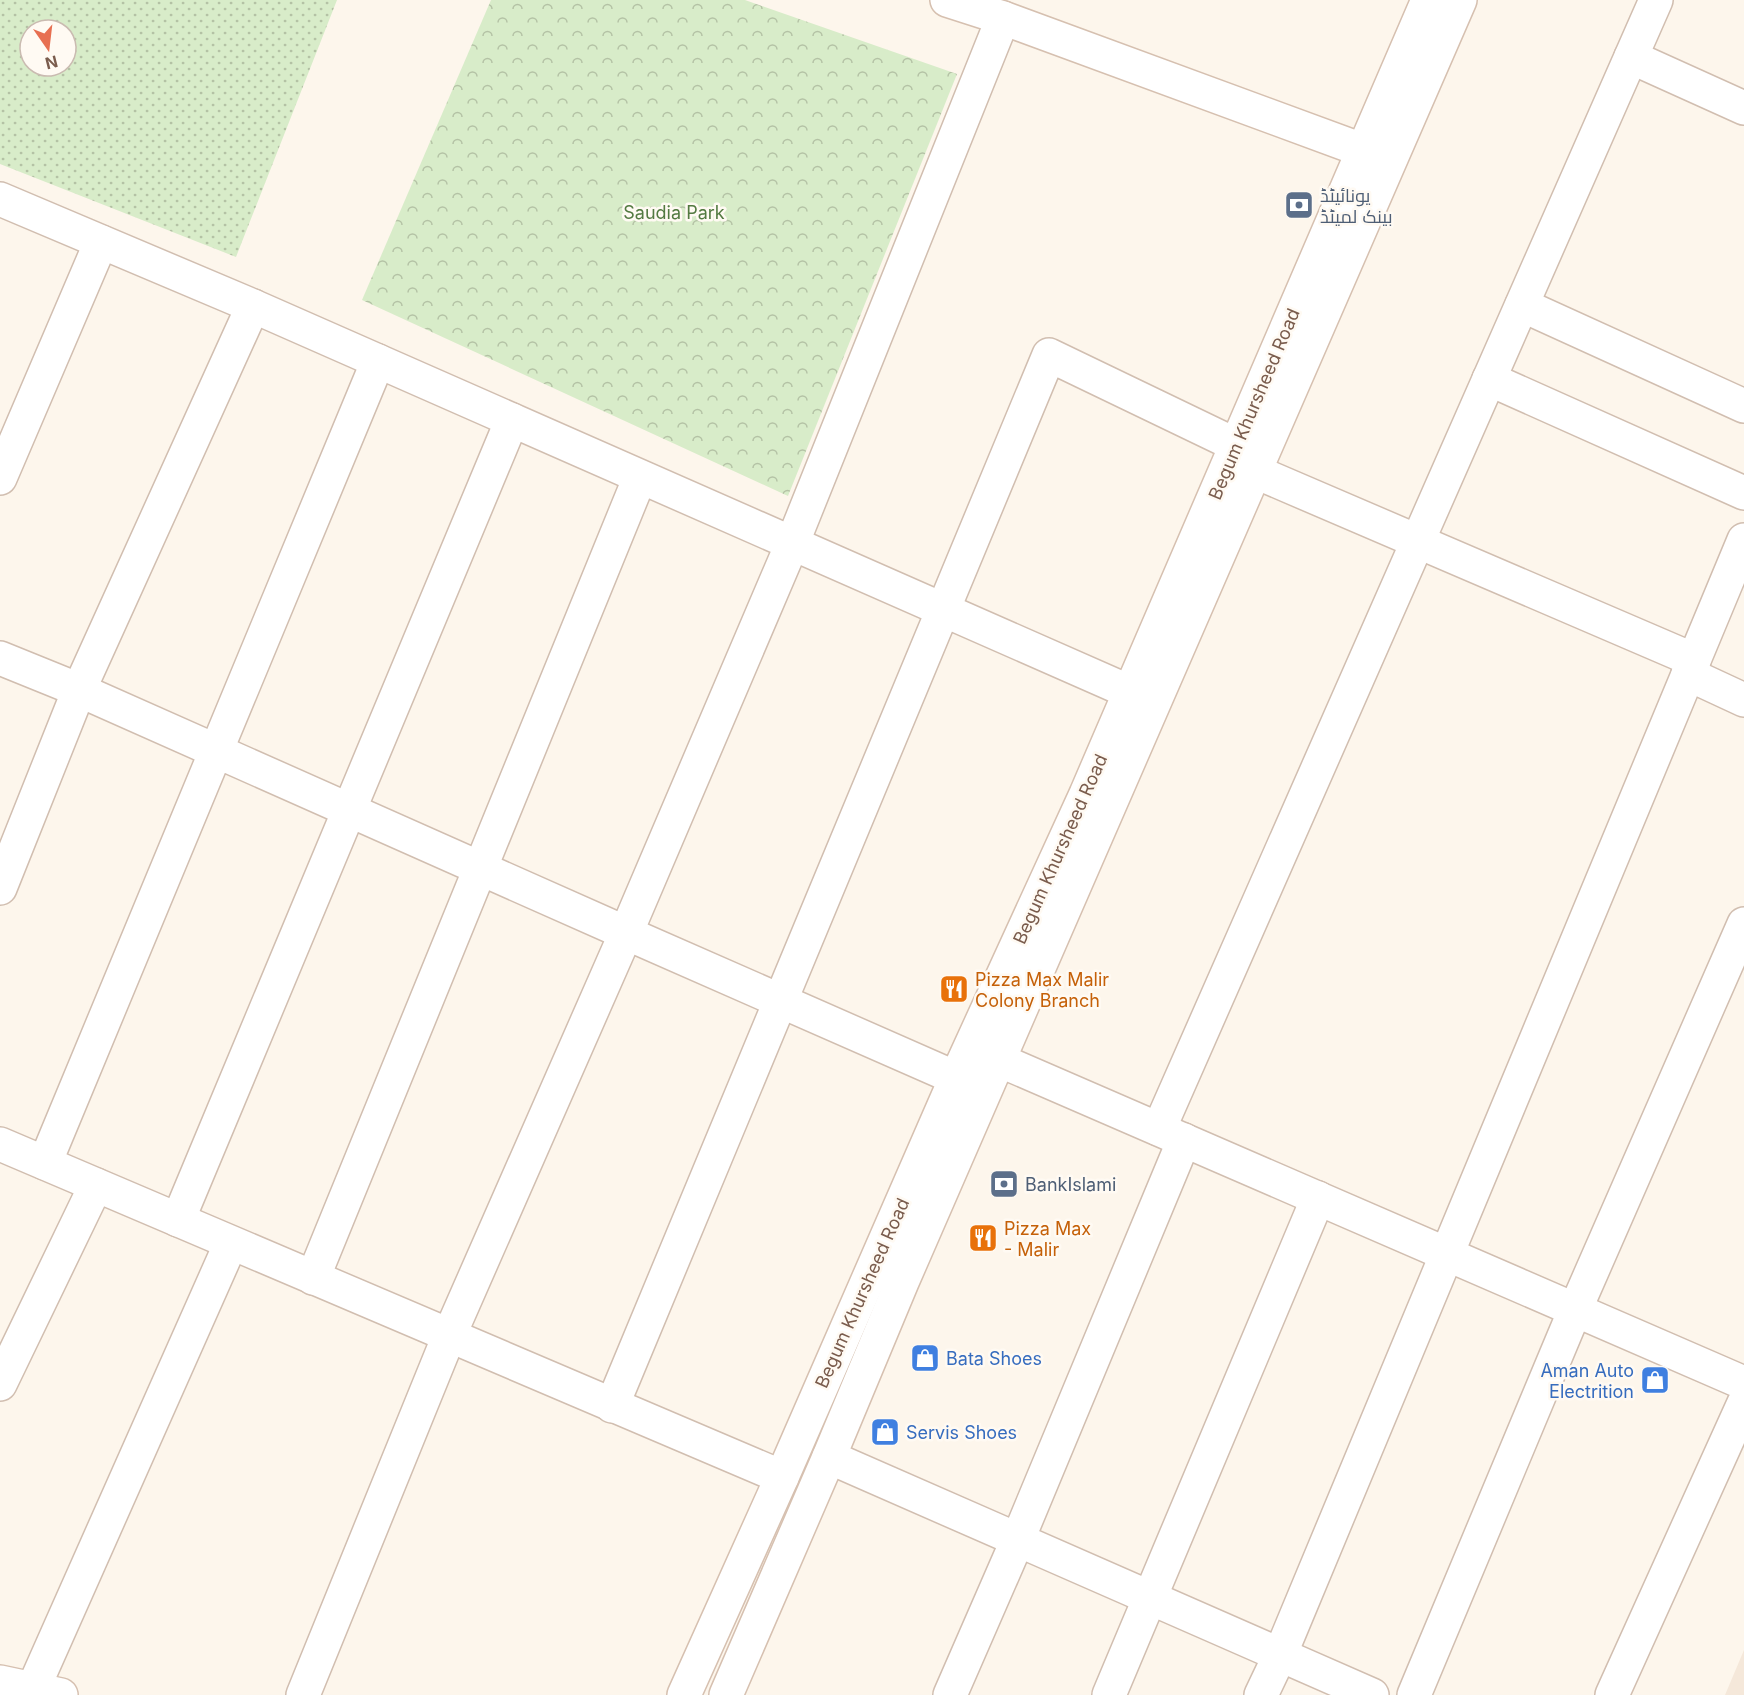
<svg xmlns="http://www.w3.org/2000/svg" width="1744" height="1695" font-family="Inter,Cairo,sans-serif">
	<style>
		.residential { fill: #f5e8da }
		.grass { fill: url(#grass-dots); fill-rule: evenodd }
		.park { fill: url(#park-crowns) }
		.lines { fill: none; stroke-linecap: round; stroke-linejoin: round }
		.street-casing { stroke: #d1beb0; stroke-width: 36 }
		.secondary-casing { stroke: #d6c0b0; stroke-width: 36 }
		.street { stroke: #fff; stroke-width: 33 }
		.secondary { stroke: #fff; stroke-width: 33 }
		.labels { text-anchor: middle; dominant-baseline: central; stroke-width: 5; stroke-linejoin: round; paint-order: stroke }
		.service-label { font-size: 18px; fill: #4e5e75; stroke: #fffaf3; text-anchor: start }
		.park-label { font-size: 18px; fill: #537a41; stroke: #fffaf3 }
		.street-label { font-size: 18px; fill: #7a5c4d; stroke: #fffaf3 }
		.food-label { font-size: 18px; fill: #c56008; stroke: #fffaf3; text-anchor: start }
		.shop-label { font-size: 18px; fill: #366cbe; stroke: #fffaf3; text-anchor: start }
	</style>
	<defs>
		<pattern id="grass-dots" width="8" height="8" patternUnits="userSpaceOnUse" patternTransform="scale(1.5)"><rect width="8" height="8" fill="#d8ecc9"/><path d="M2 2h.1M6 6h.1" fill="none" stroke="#b4c2a5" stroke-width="1.8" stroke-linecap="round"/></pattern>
		<pattern id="park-crowns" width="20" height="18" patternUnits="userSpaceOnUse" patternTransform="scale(1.5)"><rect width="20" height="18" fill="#d8ecc9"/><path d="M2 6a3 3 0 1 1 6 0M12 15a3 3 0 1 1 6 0" fill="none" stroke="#b4c2a5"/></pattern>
	</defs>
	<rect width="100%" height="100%" fill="#fdf6ec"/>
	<!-- residential -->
	<path class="residential" d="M 1744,1650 L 1744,1695 L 1725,1695 Z"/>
	<!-- grass -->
	<path class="grass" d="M 0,0 L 337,0 L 236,257 L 0,164 ZM 30,30 L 66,30 L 66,66 L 30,66 Z"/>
	<!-- park -->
	<path class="park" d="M 491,0 L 745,0 L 957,74 L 788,496 L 362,300 Z"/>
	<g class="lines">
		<!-- street casing -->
		<g class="street-casing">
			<g id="street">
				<path d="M 1631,57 L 1744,108"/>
				<path d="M 0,199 L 253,306 L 1130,692"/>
				<path d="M 1522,305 L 1744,406"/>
				<path d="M 1489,379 L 1744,493"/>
				<path d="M 1256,472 L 1694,660"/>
				<path d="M 0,478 L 101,242"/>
				<path d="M 0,658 L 79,690 L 626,933 L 956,1078"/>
				<path d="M 1688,674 L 1744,700"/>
				<path d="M 0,888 L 79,690 L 253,306"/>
				<path d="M 999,1060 L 1744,1383"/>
				<path d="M 1159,1129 L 1656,0"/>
				<path d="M 0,1144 L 782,1477"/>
				<path d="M 45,1163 L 378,361"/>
				<path d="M 178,1220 L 512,420"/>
				<path d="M 313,1278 L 640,477"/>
				<path d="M 0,1384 L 96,1185"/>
				<path d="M 612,1406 L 1049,355 L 1236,445"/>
				<path d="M 829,1457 L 1372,1695"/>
				<path d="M 33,1689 L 231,1243"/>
				<path d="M 303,1695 L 449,1336 L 626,933 L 792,544 L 1003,18"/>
				<path d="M 950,1695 L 1018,1539 L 1184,1140"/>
				<path d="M 1109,1695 L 1318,1198"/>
				<path d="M 1261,1695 L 1280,1655 L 1744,540"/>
				<path d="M 1414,1695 L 1575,1310 L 1744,924"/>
				<path d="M 1612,1695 L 1744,1403"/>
			</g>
		</g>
		<!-- secondary casing -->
		<g class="secondary-casing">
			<g id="secondary">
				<path d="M 947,0 L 1003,18 L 1362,150"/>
				<path d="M 0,1682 L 61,1695"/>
				<path d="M 684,1695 L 782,1477 L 956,1078 L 1086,794 L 1428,0"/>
				<path d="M 726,1695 L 829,1457 L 902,1282 L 1460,0"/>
			</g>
		</g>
		<!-- street -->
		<use href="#street" class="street"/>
		<!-- secondary -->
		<use href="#secondary" class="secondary"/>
	</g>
	<!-- icons -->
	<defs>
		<g id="bank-square" transform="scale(1.5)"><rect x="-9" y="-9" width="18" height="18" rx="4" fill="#5c6f8a" stroke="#fffaf3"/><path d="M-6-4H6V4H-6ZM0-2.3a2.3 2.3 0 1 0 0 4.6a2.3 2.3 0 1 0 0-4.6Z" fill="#fff"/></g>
		<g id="restaurant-square" transform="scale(1.5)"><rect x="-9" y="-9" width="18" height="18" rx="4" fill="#e8710a" stroke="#fffaf3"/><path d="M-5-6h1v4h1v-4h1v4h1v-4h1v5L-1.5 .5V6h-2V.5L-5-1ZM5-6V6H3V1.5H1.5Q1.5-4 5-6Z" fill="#fff"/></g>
		<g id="shop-square" transform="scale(1.5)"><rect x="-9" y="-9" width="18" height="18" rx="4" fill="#3f7fe0" stroke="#fffaf3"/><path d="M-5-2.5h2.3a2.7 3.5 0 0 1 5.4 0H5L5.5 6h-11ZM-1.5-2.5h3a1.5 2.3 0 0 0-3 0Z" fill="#fff"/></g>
	</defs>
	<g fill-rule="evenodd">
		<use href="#bank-square" x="1299" y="205"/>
		<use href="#restaurant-square" x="954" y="989"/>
		<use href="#bank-square" x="1004" y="1184"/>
		<use href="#restaurant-square" x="983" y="1238"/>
		<use href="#shop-square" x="925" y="1358"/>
		<use href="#shop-square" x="1655" y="1380"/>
		<use href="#shop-square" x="885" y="1432"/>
	</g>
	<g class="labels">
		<!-- service labels -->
		<g class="service-label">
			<text x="1320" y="195">یونائیٹڈ<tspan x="1320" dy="21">بینک لمیٹڈ</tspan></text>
			<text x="1025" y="1184">BankIslami</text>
		</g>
		<!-- park labels -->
		<g class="park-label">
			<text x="674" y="212">Saudia Park</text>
		</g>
		<!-- street labels -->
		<g class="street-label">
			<text transform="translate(1254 404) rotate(-67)">Begum Khursheed Road</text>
			<text transform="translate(1060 849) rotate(-66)">Begum Khursheed Road</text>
			<text transform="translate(862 1293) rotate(-66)">Begum Khursheed Road</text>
		</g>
		<!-- food labels -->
		<g class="food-label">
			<text x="975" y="979">Pizza Max Malir<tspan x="975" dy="21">Colony Branch</tspan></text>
			<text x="1004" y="1228">Pizza Max<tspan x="1004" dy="21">- Malir</tspan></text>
		</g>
		<!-- shop labels -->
		<g class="shop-label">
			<text x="946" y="1358">Bata Shoes</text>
			<text x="1634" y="1370" text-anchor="end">Aman Auto<tspan x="1634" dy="21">Electrition</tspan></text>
			<text x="906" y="1432">Servis Shoes</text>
		</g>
	</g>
	<!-- north arrow -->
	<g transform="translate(48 48) rotate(166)"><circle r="28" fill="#fffaf3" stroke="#cabbb1" stroke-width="1.5"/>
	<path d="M0-4.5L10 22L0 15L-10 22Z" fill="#e76f51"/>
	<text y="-9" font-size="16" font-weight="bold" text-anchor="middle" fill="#7a5c4d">N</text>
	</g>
</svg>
